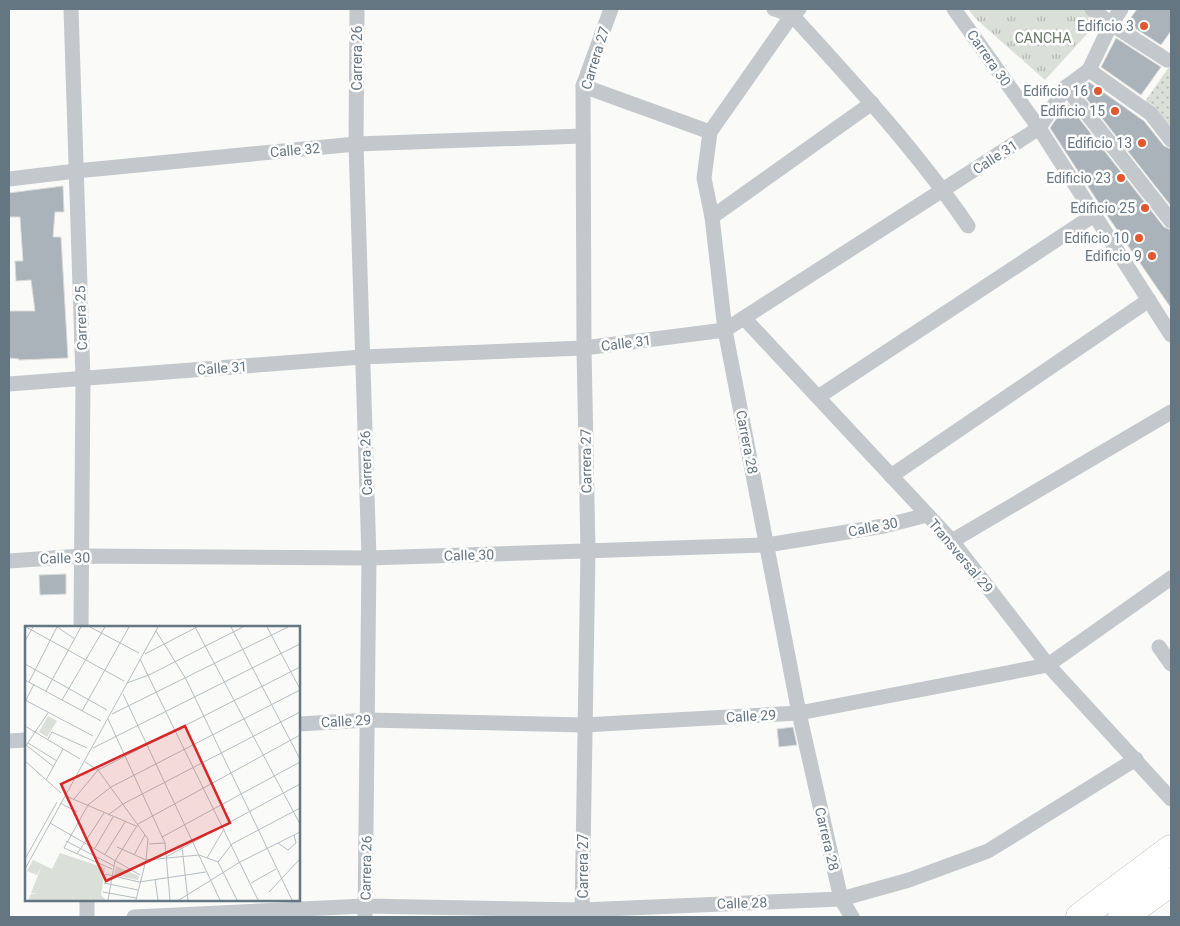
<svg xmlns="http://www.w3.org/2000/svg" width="1180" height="926" font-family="Roboto,sans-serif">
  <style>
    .grass { fill: url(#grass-dots) }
    .park { fill: url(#park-tufts) }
    .building { fill: #aab3b9; stroke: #dcdcda }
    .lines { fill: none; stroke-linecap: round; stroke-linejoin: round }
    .highway-casing { stroke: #b4b9bd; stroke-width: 29 }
    .street { stroke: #c3c8cc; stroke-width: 15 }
    .highway { stroke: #fff; stroke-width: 28 }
    .poi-dot { fill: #e4572e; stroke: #fff; stroke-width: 2 }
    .labels { text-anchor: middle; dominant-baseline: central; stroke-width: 5; stroke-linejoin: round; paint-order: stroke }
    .poi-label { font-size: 14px; fill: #657683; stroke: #fff; text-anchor: end }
    .park-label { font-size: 14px; fill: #687a64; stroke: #fff }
    .street-label { font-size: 14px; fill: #657683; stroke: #fff }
    .inset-road { fill: none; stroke: #b5bdc2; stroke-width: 1 }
    .view { fill: #d62828; fill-opacity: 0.15; stroke: #d62828; stroke-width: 2.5 }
    .inset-edge { fill: none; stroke: #657683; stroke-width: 2.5 }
  </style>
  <defs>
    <pattern id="grass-dots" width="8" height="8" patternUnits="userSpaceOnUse" patternTransform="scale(1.25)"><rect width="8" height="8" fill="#dadfd7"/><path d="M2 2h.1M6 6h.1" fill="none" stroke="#b4b9b4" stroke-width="1.8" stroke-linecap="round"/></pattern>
    <pattern id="park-tufts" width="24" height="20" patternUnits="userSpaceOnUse" patternTransform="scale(1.25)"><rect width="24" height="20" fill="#dadfd7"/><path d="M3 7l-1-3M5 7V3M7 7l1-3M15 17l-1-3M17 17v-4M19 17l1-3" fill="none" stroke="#b4b9b4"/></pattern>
  </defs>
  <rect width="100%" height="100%" fill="#fafaf8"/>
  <path class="grass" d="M1171,64V135L1144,103Z"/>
  <path class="park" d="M968,9H1084L1096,19L1097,23L1045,80L976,19Z"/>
  <g class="building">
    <path d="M1137,9H1171V31L1161,45L1127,23Z"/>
    <path d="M1116,38L1161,67L1141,95L1101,67Z"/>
    <path d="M1089,82L1144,121L1164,146L1171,149V206L1079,89Z"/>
    <path d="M1067,103L1164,227L1171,230V308L1102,208L1050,128Z"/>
    <path d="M63,186L64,212H55L53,237H61L68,358L19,360V359L9,358V311H35L31,280L16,281L15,261H23L20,217H9V193Z"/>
    <path d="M66,574V594L40,595L39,575Z"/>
    <path d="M793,727L797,745L779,747L777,729Z"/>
  </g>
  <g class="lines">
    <defs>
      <g id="highway">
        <path d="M1080,917L1171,849"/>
        <path d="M1122,917L1171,882"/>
      </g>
    </defs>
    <use href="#highway" class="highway-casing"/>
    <g class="street">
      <path d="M71,9L83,379L81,627"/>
      <path d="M357,9L356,144L369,558L365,917"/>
      <path d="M774,9L792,15C854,83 916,150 968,226"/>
      <path d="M799,9L792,15L710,132L704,178L712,217L725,330L799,713L841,899L852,917"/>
      <path d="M954,9L1039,128L1171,335"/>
      <path d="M1092,9L1111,24L1167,60"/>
      <path d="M1089,70L1151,114L1171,140"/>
      <path d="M583,86L710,132"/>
      <path d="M1066,87L1171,221"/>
      <path d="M9,179L76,171L356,144L583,136"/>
      <path d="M712,217L872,103"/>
      <path d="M744,318L952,541L1048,665L1171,799"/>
      <path d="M9,384L362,357L584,348L725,330L1039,128L1066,87L1089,70L1111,24L1121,9"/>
      <path d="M818,397L1094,215"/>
      <path d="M891,476L1149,300"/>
      <path d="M952,541L1171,412"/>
      <path d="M9,561L81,556L369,558L767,545L884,526L927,515"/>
      <path d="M1159,647L1171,664"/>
      <path d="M299,724L368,720L584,725L799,713L1048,665L1171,578"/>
      <path d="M9,741L26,740"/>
      <path d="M87,900V917"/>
      <path d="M134,917L365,906L582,910L841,899L909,880L988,851L1136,759"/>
      <path d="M582,917L588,551L584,348L583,86L611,9"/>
    </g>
    <use href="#highway" class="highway"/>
  </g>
  <g class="poi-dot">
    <circle cx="1144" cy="26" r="5"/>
    <circle cx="1098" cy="91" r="5"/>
    <circle cx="1115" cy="111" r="5"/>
    <circle cx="1142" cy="143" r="5"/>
    <circle cx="1121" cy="178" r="5"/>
    <circle cx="1145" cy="208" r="5"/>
    <circle cx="1139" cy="238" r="5"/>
    <circle cx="1152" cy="256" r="5"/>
  </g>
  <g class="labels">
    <g class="poi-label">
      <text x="1134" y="26">Edificio 3</text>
      <text x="1088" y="91">Edificio 16</text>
      <text x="1105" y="111">Edificio 15</text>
      <text x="1132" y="143">Edificio 13</text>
      <text x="1111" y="178">Edificio 23</text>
      <text x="1135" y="208">Edificio 25</text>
      <text x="1129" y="238">Edificio 10</text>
      <text x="1142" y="256">Edificio 9</text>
    </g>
    <g class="park-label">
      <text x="1043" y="38">CANCHA</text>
    </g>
    <g class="street-label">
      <text transform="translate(357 58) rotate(-90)">Carrera 26</text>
      <text transform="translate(595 58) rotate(-73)">Carrera 27</text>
      <text transform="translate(989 58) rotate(55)">Carrera 30</text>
      <text transform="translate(295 150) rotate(-5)">Calle 32</text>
      <text transform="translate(995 157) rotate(-33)">Calle 31</text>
      <text transform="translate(81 318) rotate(-92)">Carrera 25</text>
      <text transform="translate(626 343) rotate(-7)">Calle 31</text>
      <text transform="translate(222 368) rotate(-4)">Calle 31</text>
      <text transform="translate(747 442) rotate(79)">Carrera 28</text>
      <text transform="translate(586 461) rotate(-91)">Carrera 27</text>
      <text transform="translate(366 463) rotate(-92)">Carrera 26</text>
      <text transform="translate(873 527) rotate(-11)">Calle 30</text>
      <text transform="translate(469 555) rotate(-2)">Calle 30</text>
      <text transform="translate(961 556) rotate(50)">Transversal 29</text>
      <text transform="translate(65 558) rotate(-2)">Calle 30</text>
      <text transform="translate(751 716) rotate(-3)">Calle 29</text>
      <text transform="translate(346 721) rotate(-3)">Calle 29</text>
      <text transform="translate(827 839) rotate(77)">Carrera 28</text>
      <text transform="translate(583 866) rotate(-90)">Carrera 27</text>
      <text transform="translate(366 868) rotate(-89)">Carrera 26</text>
      <text transform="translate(742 903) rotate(-2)">Calle 28</text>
    </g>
  </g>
  <g transform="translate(25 626)">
    <rect width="275" height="275" fill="#fafaf8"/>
    <path d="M35,227L80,242L76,269L81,274H3L6,268L13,267H6L17,239L12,249L2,245L8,234L27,243Z" fill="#dadfd7"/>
    <path d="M91,240L114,250L113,254L89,249Z" fill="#dadfd7"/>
    <path d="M23,90L32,95L22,111L14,106Z" fill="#dadfd7"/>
    <path class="inset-road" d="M1,1L99,55M32,1L50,13M65,1L114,27M170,1L275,198M206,1L275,133M242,1L275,63M131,5L161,53L267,274M0,15L8,1M120,28L172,1M115,33L233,274M0,38L82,84M0,54L76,95M4,56L32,1M102,57L124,49L218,1M21,65L56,1M98,68L195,274M0,74L68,110M37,74L80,1M0,76L9,58M57,85L104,1M87,88L263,1M83,93L140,217L145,274M0,100L55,133M23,113L27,106L62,122M3,117L32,135M1,119L29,141M0,121L23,87M68,122L275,18M0,135L36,167M60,136L73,144L123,213L121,234L111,274M21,154L38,123M41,170L111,200M49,173L73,144L275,41M35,177L52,186M83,189L98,178L275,86M25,197L115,249M137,211L275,136M41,215L89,240M253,217L263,224L271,217L269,209M124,218L140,217M92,221L121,234L174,229L193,236L212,274M157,221L163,274M70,222L88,191M52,228L79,187M80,228L100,196M109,229L120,209M141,231L275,158M182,232L199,203M0,233L32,176M193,236L207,218L275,182M0,243L133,1M87,243L39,222L63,179L86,161L275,64M80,248L114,256L181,246M130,253L133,274M79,257L113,264M226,257L251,243M78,266L111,272M244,266L275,233M83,274L90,235L113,198L275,109M154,274L215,236L275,206"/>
    <path class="view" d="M160,100L205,197L81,255L36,158Z"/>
    <rect width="275" height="275" class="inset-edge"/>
  </g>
  <rect width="1180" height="926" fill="none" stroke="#657683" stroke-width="20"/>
</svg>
